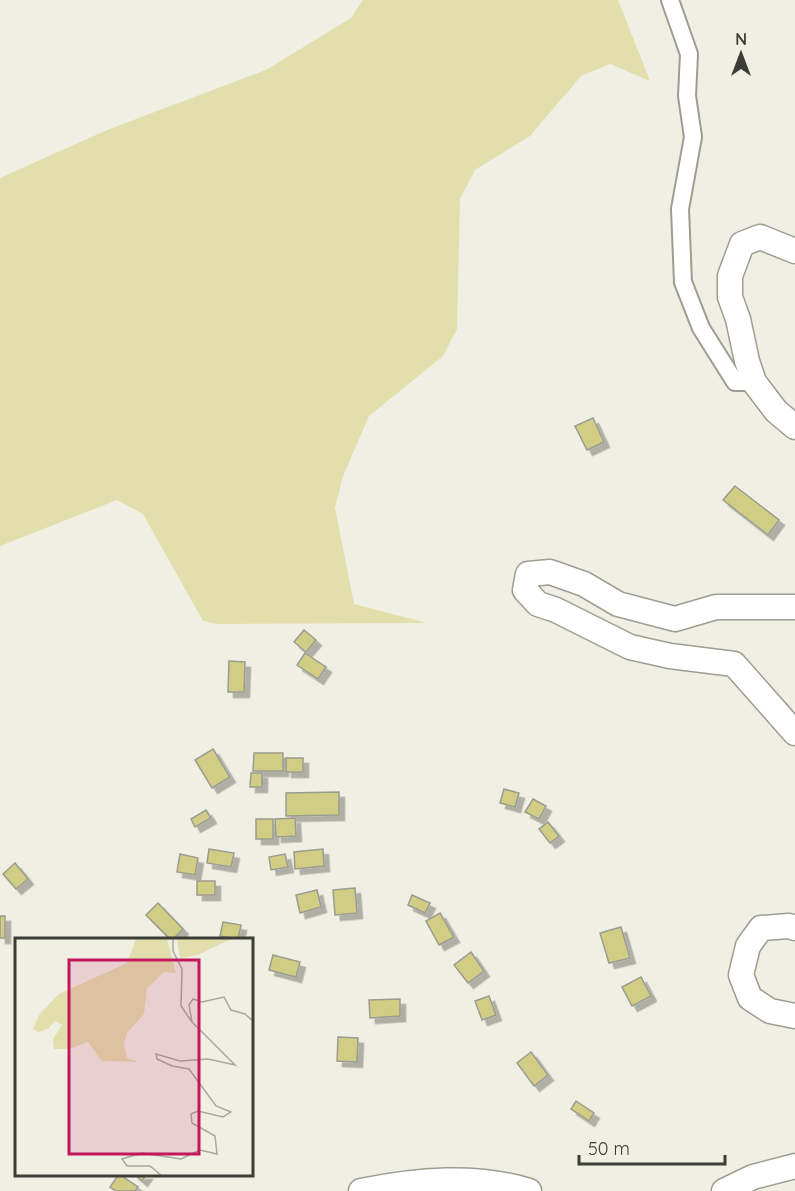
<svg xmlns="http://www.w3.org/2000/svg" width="795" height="1191" font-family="Quicksand,sans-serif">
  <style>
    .green { fill: #e2dfac }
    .building { fill: #d2cd85; stroke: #9c9b90; stroke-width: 1.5; filter: url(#shadow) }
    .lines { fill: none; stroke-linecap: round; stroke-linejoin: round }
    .street-casing { stroke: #9e9d92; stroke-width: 20 }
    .secondary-casing { stroke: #9e9d92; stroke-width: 27 }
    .street { stroke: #fff; stroke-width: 16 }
    .secondary { stroke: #fff; stroke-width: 24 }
    .inset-road { fill: none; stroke: #a8a89f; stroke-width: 1.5 }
    .view { fill: #c2185b; fill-opacity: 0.15; stroke: #c2185b; stroke-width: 3 }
    .inset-edge { fill: none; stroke: #3d3d38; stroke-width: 3 }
  </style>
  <defs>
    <filter id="shadow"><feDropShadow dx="5.5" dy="5.5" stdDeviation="0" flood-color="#0004"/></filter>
  </defs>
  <rect width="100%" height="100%" fill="#f0efe3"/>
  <path class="green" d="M363,0H618L650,81L610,64L581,76L530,136L475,170L460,199L457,329L443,356L369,416L343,476L335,508L354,604L427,623L217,624L203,621L143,514L117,500L0,546V178L107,130L266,70L351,18Z"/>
  <g class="building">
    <path d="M593,418L604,442L587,450L575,426Z"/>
    <path d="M735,486L779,520L768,535L723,500Z"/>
    <path d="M304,630L316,640L306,652L294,642Z"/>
    <path d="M305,653L326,667L318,679L297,665Z"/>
    <path d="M229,661L245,662L244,692H228Z"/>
    <path d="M213,749L230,777L212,788L195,760Z"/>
    <path d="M254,753H283V771H253Z"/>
    <rect x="286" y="758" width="17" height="14"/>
    <path d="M251,773H262V787H250Z"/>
    <path d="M504,789L519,793L515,807L500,803Z"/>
    <path d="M339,792V815L286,816V793Z"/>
    <path d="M533,799L546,806L539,819L525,812Z"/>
    <path d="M206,810L211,818L195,827L191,819Z"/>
    <path d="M295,818L296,836L276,837L275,819Z"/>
    <rect x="256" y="819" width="17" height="20"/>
    <path d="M548,822L559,836L550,843L539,829Z"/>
    <path d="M209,849L234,853L231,867L207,863Z"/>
    <path d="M323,849L324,866L295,869L294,852Z"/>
    <path d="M180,854L198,858L195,875L177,872Z"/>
    <path d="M285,854L288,867L271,870L269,857Z"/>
    <path d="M15,863L28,879L16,889L3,874Z"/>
    <rect x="197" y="881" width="18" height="14"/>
    <path d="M355,888L357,913L335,915L333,890Z"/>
    <path d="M317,890L321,907L300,913L296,895Z"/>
    <path d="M412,895L430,903L425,913L408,905Z"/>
    <path d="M158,903L183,929L173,939H170L146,915Z"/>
    <path d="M440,913L454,937L439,945L426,921Z"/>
    <rect x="0" y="916" width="5" height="22"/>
    <path d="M223,922L241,925L238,939L220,936Z"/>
    <path d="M621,927L630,958L609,963L600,933Z"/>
    <path d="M471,952L484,971L468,983L454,965Z"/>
    <path d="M273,955L300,962L296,977L269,970Z"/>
    <path d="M641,977L651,996L632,1006L622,987Z"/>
    <path d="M489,996L496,1015L482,1020L475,1001Z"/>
    <path d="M400,999V1016L370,1018L369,1000Z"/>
    <path d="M338,1037L358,1038L357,1062L337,1061Z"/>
    <path d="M531,1052L548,1075L534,1086L517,1063Z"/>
    <path d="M576,1101L594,1113L589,1121L571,1109Z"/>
    <path d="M119,1174L138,1187L135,1191H116L110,1187Z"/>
    <path d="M134,1174H147L142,1181Z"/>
  </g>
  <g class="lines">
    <defs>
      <path id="street" d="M670,0L689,54L687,96L693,137L680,209L683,282L701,328L735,382H754"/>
      <g id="secondary">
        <path d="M795,251L760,237L742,244L730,276V297L738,319L747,361L754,382L776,411L795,427"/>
        <path d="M795,607H716L675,619L618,604L584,584L550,572L528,574L525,590L538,604L556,610L630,647L670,656L734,664L795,733"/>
        <path d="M795,928L789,926L761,928L748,946L741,975L750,998L770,1011L795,1016"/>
        <path d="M361,1191C416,1180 475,1174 529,1191"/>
        <path d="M724,1191L753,1177L795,1166"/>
      </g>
    </defs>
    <use href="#street" class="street-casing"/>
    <use href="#secondary" class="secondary-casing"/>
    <use href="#street" class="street"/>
    <use href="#secondary" class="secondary"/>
  </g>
  <g transform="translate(15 938)">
    <rect width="238" height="238" fill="#f0efe3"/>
    <path d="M121,1H152L161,35L149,34L132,50L129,76L112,95L109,105L112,120L124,124L87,123L73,104L54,111H39L38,101L47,87L40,83L33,91L23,94L18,91L24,77L44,56L112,25ZM162,1H216L183,17L165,20Z" fill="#e2dfac"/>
    <path class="inset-road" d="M158,1V13L167,31L166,68L177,84M147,238L135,228H112L107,221L127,215L166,221L185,212L202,216L200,198L177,185L176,176L183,173L208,179L216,174L201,168L174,131L157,128L142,121L141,116L165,123L193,121L220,127L177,84L174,67L178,61L187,64L209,59L216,72L230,76L239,84"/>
    <path class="view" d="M54,22H184V216H54Z"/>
    <rect width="238" height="238" class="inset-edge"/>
  </g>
  <g transform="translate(741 54)" stroke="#f0efe3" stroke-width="4.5" paint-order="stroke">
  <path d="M0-4.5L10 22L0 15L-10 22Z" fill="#3d3d38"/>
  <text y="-9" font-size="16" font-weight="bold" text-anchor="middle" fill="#3d3d38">N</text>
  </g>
  <path d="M579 1155v9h146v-9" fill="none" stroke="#3d3d38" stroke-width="3"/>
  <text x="588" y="1155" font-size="18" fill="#3d3d38" stroke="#f0efe3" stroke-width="4.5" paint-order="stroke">50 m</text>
</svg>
